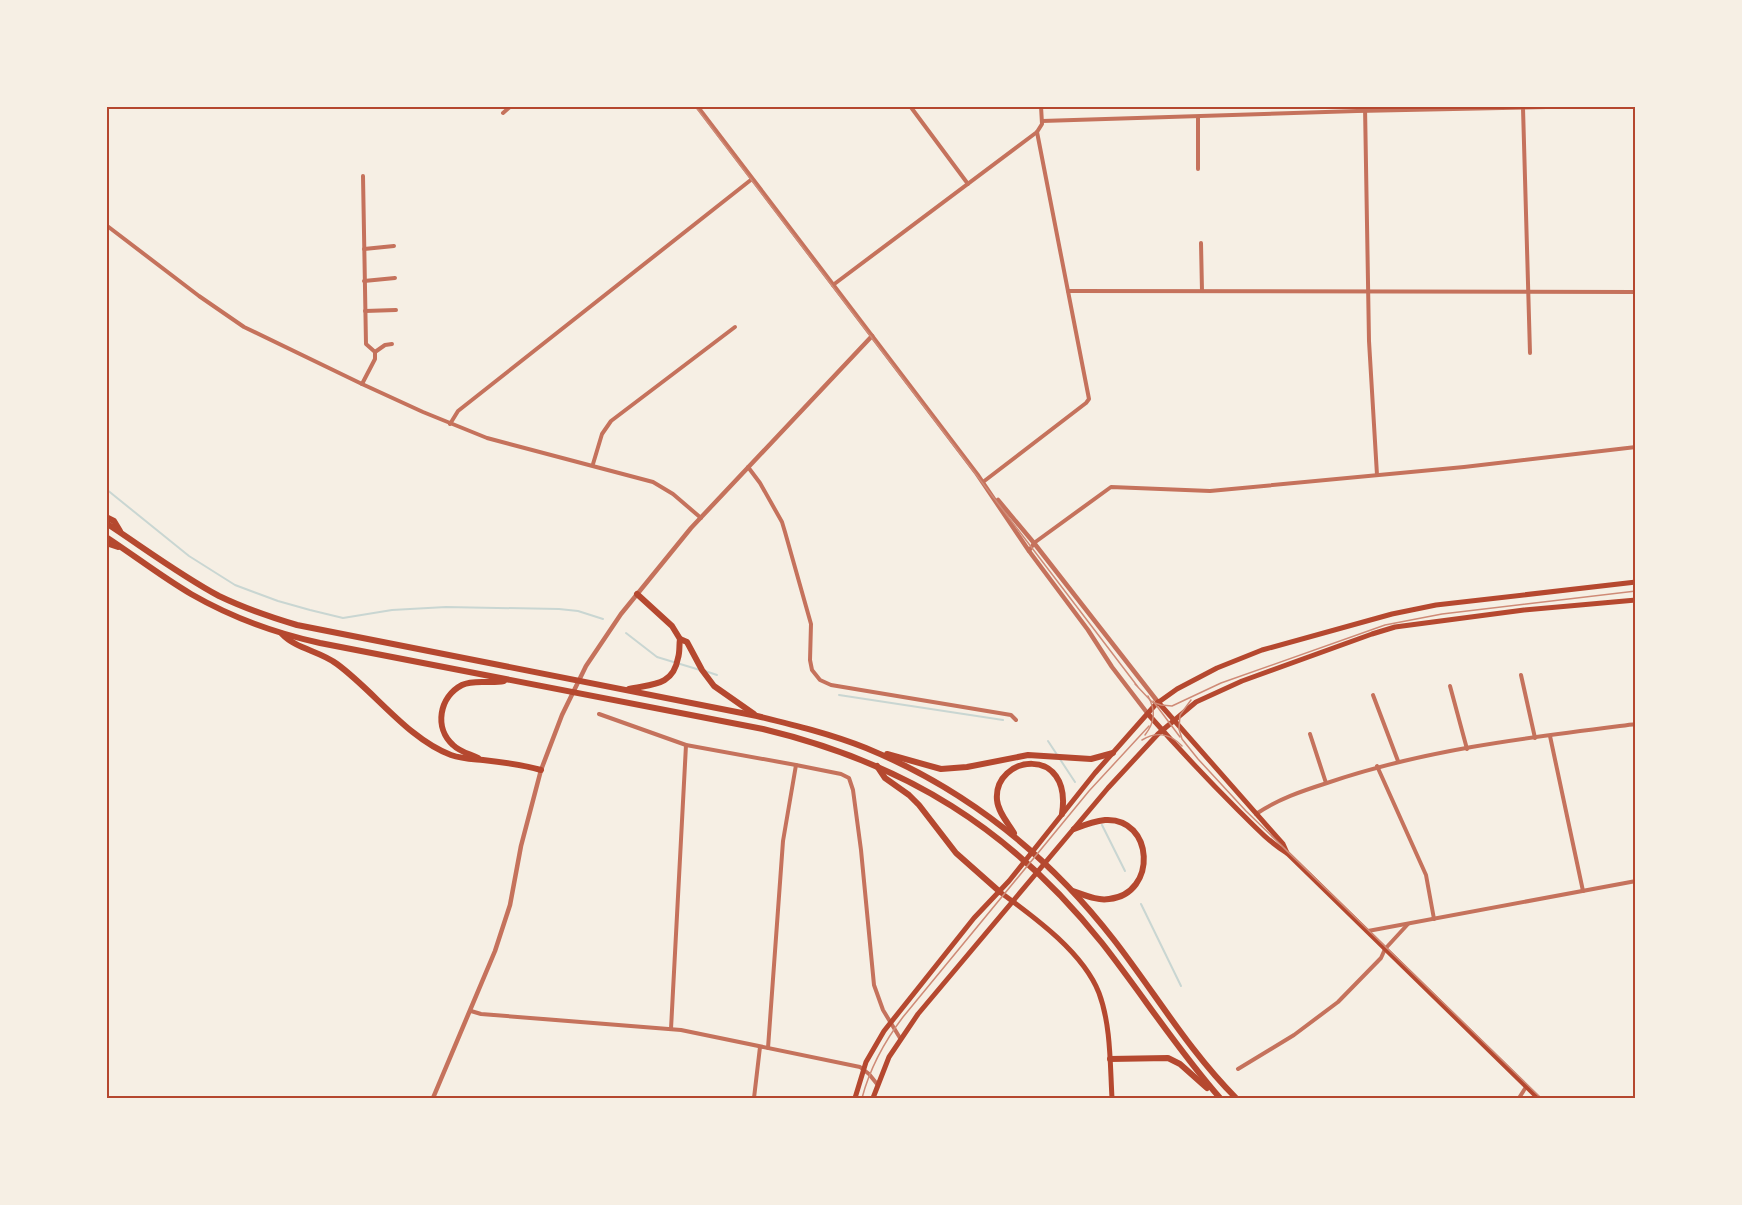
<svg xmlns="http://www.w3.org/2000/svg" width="1742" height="1205" font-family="Raleway,sans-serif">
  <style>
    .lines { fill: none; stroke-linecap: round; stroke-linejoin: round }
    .stream { stroke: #c9d6d2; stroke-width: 2 }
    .minor { stroke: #c5725c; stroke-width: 4 }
    .tertiary { stroke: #c5725c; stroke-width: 4.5 }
    .secondary { stroke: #b5482f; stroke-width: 5 }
    .trunk { stroke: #b5482f; stroke-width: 6 }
    .tram { stroke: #cf8b77; stroke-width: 1.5 }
    .neatline { fill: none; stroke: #b5482f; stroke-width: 2 }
  </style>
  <rect width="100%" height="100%" fill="#f6efe4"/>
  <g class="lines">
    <g class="stream">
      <path d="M106,489L189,556L235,585L278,601L310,610L343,618L392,610L446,607L559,609L578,611L603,619"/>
      <path d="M626,633L657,657L700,670"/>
      <path d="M705,671L717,675"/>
      <path d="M839,695L1003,720"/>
      <path d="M1048,741L1075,782"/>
      <path d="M1102,825L1125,871"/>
      <path d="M1141,904L1181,986"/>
    </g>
    <g class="minor">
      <path d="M910,106L968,184"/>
      <path d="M1365,106L1369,341L1377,475"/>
      <path d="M1523,108L1530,353"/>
      <path d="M503,113L511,106"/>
      <path d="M1042,121L1357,111L1592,106"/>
      <path d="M1198,169V117"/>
      <path d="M106,225L199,296L244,327L362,384L423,412L487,438L653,482L673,494L701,518"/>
      <path d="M1201,243L1202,291"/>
      <path d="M364,249L394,246"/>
      <path d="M364,281L395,278"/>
      <path d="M833,285L1037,132L1042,124L1041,106"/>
      <path d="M1068,291L1636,292"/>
      <path d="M365,311L396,310"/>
      <path d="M375,352L385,345L392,344"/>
      <path d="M362,384L375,359V352L366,344L363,176"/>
      <path d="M450,424L458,411L752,179"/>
      <path d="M593,464L602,434L611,421L735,327"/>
      <path d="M748,467L760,483L782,522L785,532L811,624L810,660L812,670L820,680L831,685L1011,715L1016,720"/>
      <path d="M983,482L1086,403L1089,399L1037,132"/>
      <path d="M1029,551L1034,543L1111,487L1210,491L1464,467L1636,447"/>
      <path d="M1521,675L1535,738"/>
      <path d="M1450,686L1467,749"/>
      <path d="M1373,695L1398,761"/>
      <path d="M599,714L686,745L796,765L841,774L849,778L853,790L861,850L874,985L883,1010L900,1038"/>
      <path d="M1310,734L1326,783"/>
      <path d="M1550,736L1583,891"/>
      <path d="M1377,766L1426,875L1434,919"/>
      <path d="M1256,814C1278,799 1302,791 1327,783C1426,749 1532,737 1636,724"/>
      <path d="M1368,931L1636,881"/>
      <path d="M471,1011L481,1014L681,1030L860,1067L869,1074L877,1084"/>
      <path d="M671,1029L686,745"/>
      <path d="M768,1048L783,841L796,765"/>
      <path d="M1238,1069L1294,1035L1338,1002L1381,958L1385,949L1408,924"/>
      <path d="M754,1098L760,1047"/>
      <path d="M1519,1098L1526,1087"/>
    </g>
    <g class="tertiary">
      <path d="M697,106L977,474L1029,551L1088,630L1112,667L1148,714"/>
      <path d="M998,500L1034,543L1158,702"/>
      <path d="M433,1098L495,951L510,905L521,846L541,770L562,715L586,666L621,614L691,528L872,336"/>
    </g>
    <g class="secondary">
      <path d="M1158,702L1283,844L1287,853"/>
      <path d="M1148,714C1177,747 1207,779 1238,810C1254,826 1269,842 1287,853L1538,1098"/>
      <path d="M1000,892C1034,917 1083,952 1099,993C1111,1025 1110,1065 1112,1098"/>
      <path d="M855,1098L866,1062L884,1031L974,918L1009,881L1095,773L1156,704L1177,689L1217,668L1262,650L1392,614L1436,605L1636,582"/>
      <path d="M873,1098L889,1057L918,1014L1108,788L1158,734L1196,702L1242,681L1372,634L1395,627L1524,610L1636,600"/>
    </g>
    <g class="trunk">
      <path d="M106,517L114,521L120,531"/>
      <path d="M106,523C144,548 180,575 219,596C244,608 270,617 297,625L757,716C794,725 831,734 866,748C966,789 1049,856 1114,940C1155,993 1189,1051 1236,1098"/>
      <path d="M106,537C135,556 162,577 191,594C231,617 274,633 320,643L763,729C905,763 1011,829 1102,943C1142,994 1177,1049 1220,1098"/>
      <path d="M106,543L118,547"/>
      <path d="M637,594L672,626L680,639L687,642L702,670L714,686L754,714"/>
      <path d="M282,634C296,649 320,651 337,664C375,692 408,739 451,755C462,759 472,759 483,760C501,762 523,765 541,770"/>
      <path d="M629,689C650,684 673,687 678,658C680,652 679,645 680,639"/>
      <path d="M887,754L941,769L967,767L1028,755L1091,759L1113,753"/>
      <path d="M478,758C470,754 460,752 453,745C434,728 439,697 462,685C474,679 490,684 504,681"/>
      <path d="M877,766L885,778L909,795L919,805L956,853L1000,892"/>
      <path d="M1014,833C1008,823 998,812 997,800C993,755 1073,744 1062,814"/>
      <path d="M1073,891C1085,895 1097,901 1109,899C1158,894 1154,817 1105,820C1094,821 1084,825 1074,829"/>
      <path d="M1110,1059L1168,1058L1180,1064L1207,1088"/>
    </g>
    <g class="tram">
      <path d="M695,106L1138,687L1135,684L1152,702L1161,705L1172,706L1221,683L1385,625L1442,614L1636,591"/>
      <path d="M1191,700L1180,715L1179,729L1182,739L1198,759L1246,811L1541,1098"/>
      <path d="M1153,701L1180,737"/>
      <path d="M1145,735C1155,722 1156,711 1148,696"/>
      <path d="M1142,740C1157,731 1171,734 1182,746"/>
      <path d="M862,1098C870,1068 884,1042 903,1017L1089,791L1149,726"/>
    </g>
  </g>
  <rect width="1742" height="1205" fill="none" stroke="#f6efe4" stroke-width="216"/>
  <rect x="108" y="108" width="1526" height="989" class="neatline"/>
</svg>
